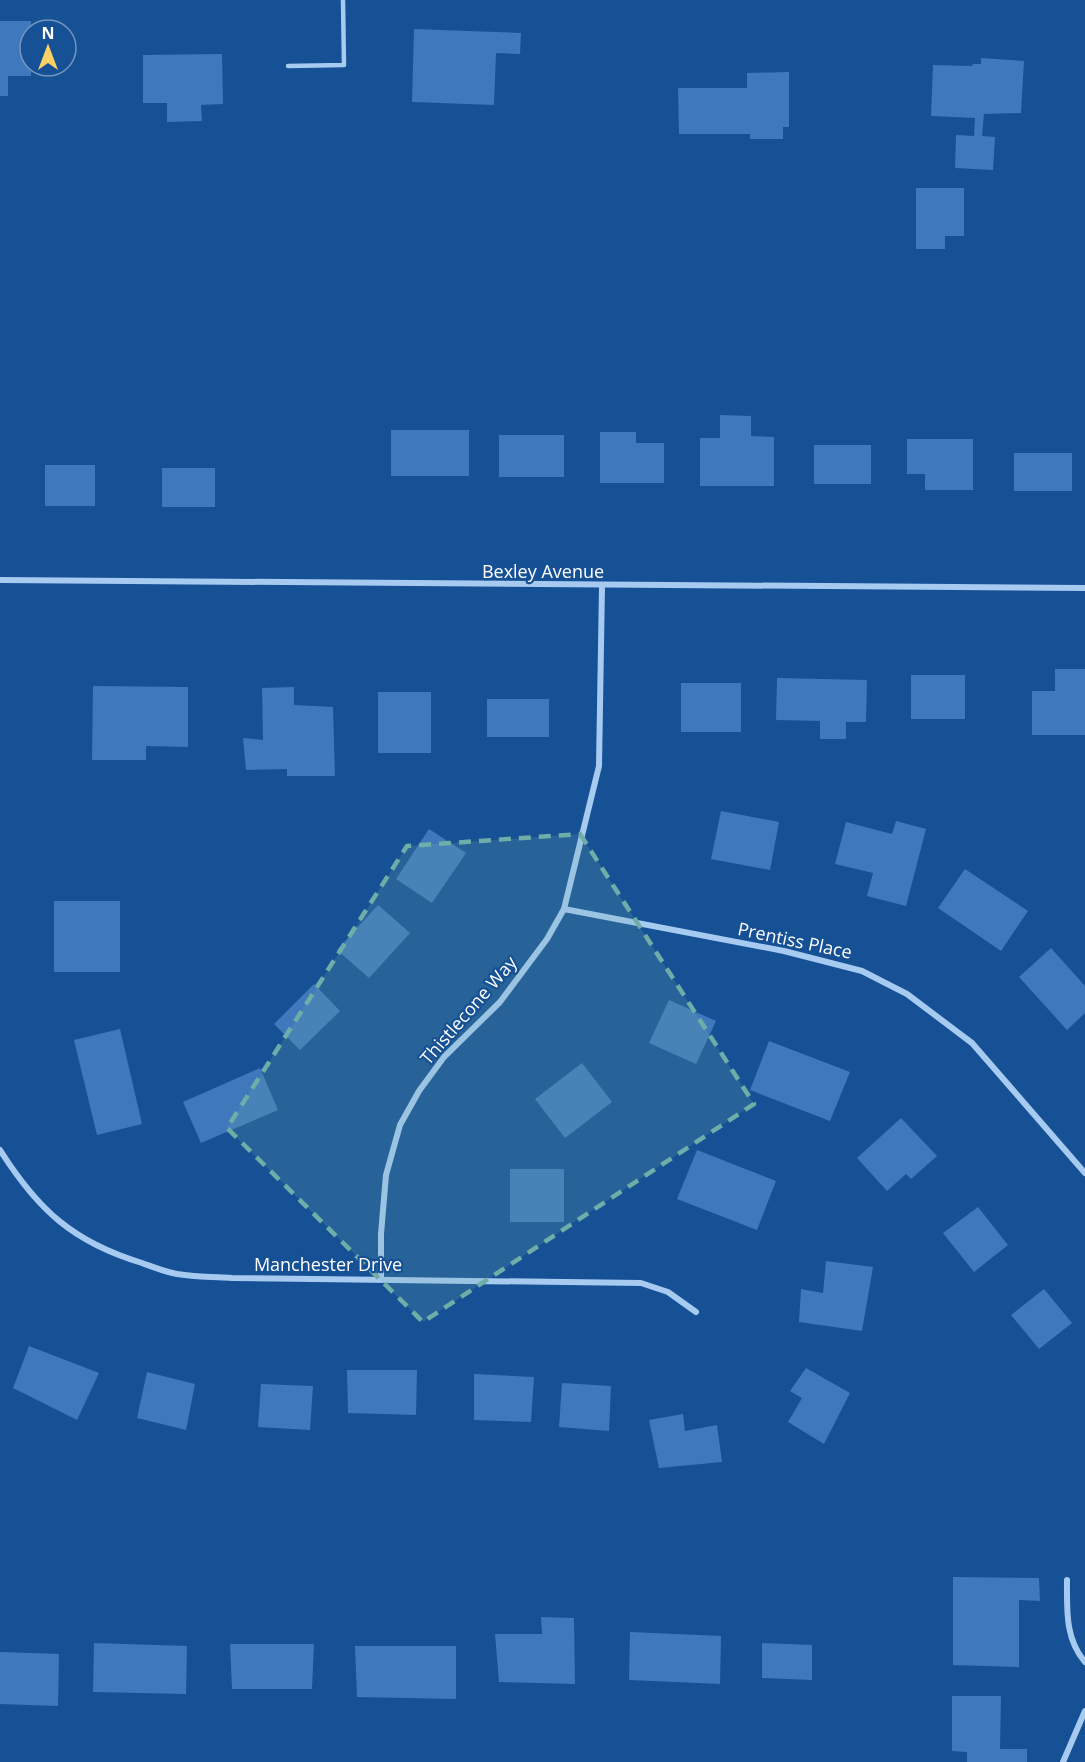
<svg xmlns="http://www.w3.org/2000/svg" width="1085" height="1762" font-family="'Open Sans',sans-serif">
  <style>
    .building { fill: #3f79bc }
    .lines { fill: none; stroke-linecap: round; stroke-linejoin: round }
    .lane { stroke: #a7caf1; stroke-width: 4.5 }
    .street { stroke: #a7caf1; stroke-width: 6 }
    .marked { fill: #6fada8; fill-opacity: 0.2; stroke: #6fada8; stroke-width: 4.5; stroke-dasharray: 12 8; stroke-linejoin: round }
    .labels { text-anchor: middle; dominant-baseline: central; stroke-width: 4.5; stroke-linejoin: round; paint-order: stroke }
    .street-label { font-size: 18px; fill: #fff; stroke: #165095 }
  </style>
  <rect width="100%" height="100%" fill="#165095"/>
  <g class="building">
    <path d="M0,21H31V76H8V96H0Z"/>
    <path d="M414,29L521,33L520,54L496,53L494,105L412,102Z"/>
    <path d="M222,54L223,104L201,105L202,121L167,122V103H143V55Z"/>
    <path d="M981,58L1024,61L1021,113L984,114L982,136L995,137L993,170L955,168L956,135L974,136L975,118L931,116L933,65L972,66L973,64H981Z"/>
    <path d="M789,72V127H783V139H750V134H679L678,88H747V73Z"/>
    <path d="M916,188H964V236H945V249H916Z"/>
    <path d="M720,415L751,416V436L774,437V486H700V438H720Z"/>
    <rect x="391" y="430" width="78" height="46"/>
    <path d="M600,432H636V443H664V483H600Z"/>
    <rect x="499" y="435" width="65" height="42"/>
    <path d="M907,439H973V490H925V474H907Z"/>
    <rect x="814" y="445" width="57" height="39"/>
    <rect x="1014" y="453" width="58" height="38"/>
    <rect x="45" y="465" width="50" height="41"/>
    <rect x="162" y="468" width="53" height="39"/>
    <path d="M1055,669H1085V735H1032V691H1055Z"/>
    <rect x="911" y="675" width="54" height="44"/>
    <path d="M777,678L867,680L866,722H846V739H820V721L776,720Z"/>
    <rect x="681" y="683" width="60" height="49"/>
    <path d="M93,686L188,687V747L146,746V760H92Z"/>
    <path d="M294,687V705L333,707L335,776H287V769L246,770L243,738L263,740L262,688Z"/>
    <rect x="378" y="692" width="53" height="61"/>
    <rect x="487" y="699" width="62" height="38"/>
    <path d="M721,811L779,822L770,870L711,859Z"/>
    <path d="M896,821L926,829L906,906L867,896L873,873L835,864L846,822L892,834Z"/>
    <path d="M429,829L466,853L432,903L396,879Z"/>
    <path d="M965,869L1028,911L1001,951L938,908Z"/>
    <rect x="54" y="901" width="66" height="71"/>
    <path d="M378,905L410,933L369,978L337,950Z"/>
    <path d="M1051,948L1085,986V1013L1067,1030L1019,977Z"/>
    <path d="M314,984L340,1011L300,1050L274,1024Z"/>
    <path d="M669,1000L716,1021L696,1064L649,1043Z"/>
    <path d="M120,1029L142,1124L97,1135L74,1040Z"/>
    <path d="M769,1041L850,1072L830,1121L750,1090Z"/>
    <path d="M582,1063L612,1102L565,1138L535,1099Z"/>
    <path d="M260,1068L278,1110L201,1143L183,1102Z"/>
    <path d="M901,1118L937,1156L911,1179L906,1174L887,1191L857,1158Z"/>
    <path d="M697,1150L776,1181L757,1230L677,1199Z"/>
    <rect x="510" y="1169" width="54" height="53"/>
    <path d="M978,1207L1008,1245L974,1272L943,1233Z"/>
    <path d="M826,1261L873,1267L862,1331L799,1322L801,1289L823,1293Z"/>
    <path d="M1044,1289L1072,1323L1039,1349L1011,1315Z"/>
    <path d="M29,1346L99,1373L77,1420L13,1388Z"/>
    <path d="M806,1368L850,1393L824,1444L788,1422L802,1398L790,1391Z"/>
    <path d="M347,1370H417L416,1415L348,1413Z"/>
    <path d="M147,1372L195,1384L186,1430L137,1418Z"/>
    <path d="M474,1374L534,1377L531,1422L474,1420Z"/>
    <path d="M562,1383L611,1386L609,1431L559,1427Z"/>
    <path d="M261,1384L313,1386L310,1430L258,1427Z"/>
    <path d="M683,1414L685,1431L717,1425L722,1462L659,1468L649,1420Z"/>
    <path d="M953,1577L1039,1578L1040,1601L1019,1600V1667L953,1665Z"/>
    <path d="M541,1617L574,1618L575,1684L499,1682L495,1634H542Z"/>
    <path d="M630,1632L721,1636L720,1684L629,1680Z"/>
    <path d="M94,1643L187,1646L186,1694L93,1692Z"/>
    <path d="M762,1643L812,1645V1680L762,1678Z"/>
    <path d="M230,1644H314L312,1689H232Z"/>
    <path d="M355,1646H456V1699L357,1697Z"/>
    <path d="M0,1652L59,1654L58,1706L0,1704Z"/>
    <path d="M952,1696H1001L1000,1749H1027V1762H967V1752L952,1751Z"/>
  </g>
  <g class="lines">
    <path class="lane" d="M288,66L344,65L343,0"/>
    <g class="street">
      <path d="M0,580L1085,588"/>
      <path d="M564,909L784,951L862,971L907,994L972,1043L1085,1173"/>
      <path d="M0,1150C38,1210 73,1242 142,1263C153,1267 165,1272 177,1274C195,1277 214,1277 232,1278L641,1283L668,1292L696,1312"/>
      <path d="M381,1279V1234L386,1175L400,1125L419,1091L444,1057L500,1002L547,939L564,909L599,766L602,586"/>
      <path d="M1067,1580C1067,1610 1065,1639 1085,1662"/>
      <path d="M1063,1762L1085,1711"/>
    </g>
  </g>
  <path class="marked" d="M580,834L754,1104L423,1322L227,1128L407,846Z"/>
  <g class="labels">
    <g class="street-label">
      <text x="543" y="571">Bexley Avenue</text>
      <text transform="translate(795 940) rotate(12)">Prentiss Place</text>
      <text transform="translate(468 1010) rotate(-49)">Thistlecone Way</text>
      <text x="328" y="1264">Manchester Drive</text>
    </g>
  </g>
  <g transform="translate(48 48)"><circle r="28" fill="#165095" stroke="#7396bf" stroke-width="1.5"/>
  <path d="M0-4.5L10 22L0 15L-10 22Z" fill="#ffd167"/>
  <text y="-9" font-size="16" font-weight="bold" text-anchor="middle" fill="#ffffff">N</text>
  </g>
</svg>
